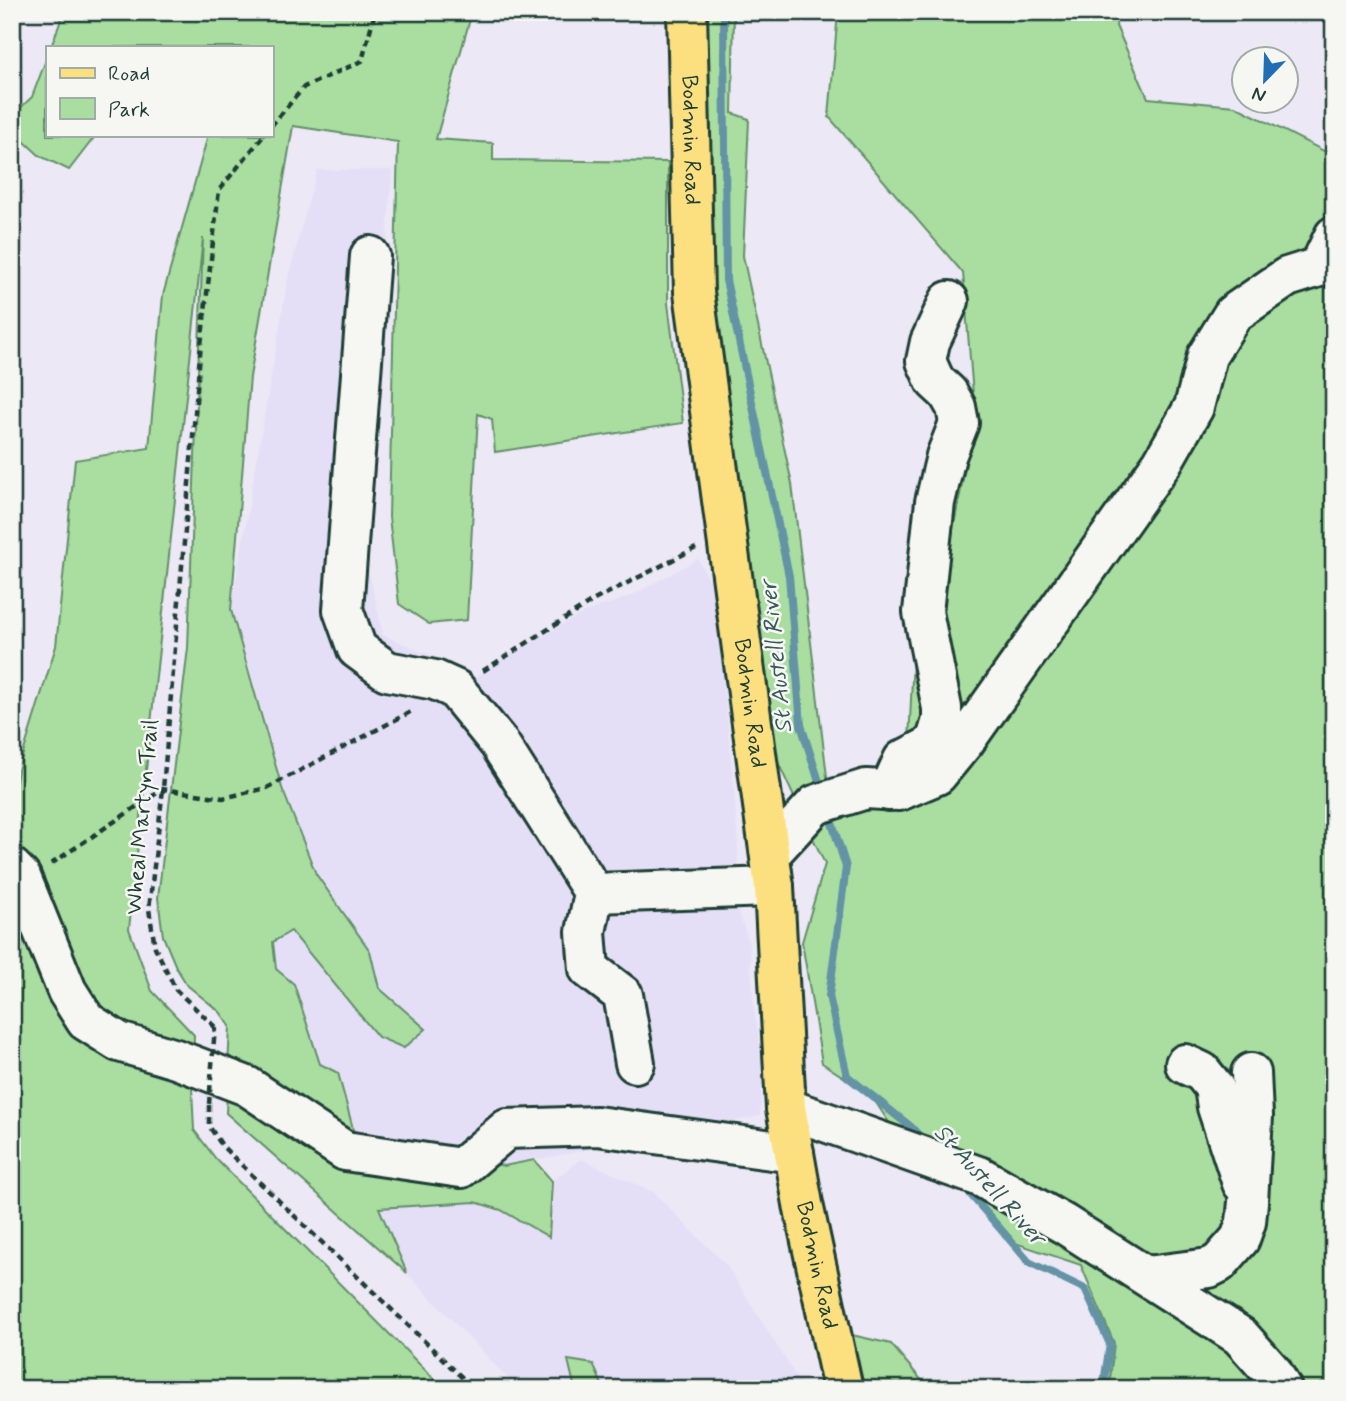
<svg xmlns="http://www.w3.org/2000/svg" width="1346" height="1401" font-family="Mynerve,sans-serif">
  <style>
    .built { fill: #e4dff7 }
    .green { fill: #a9dea0; stroke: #648e6a; stroke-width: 2 }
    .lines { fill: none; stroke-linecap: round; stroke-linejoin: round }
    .stream { stroke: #6393a5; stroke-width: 8 }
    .minor-casing { stroke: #1f3d34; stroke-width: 44 }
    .major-casing { stroke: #1f3d34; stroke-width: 44 }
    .path { stroke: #1f3d34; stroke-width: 4.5; stroke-dasharray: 7 5; stroke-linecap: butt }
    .minor { stroke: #f6f6f2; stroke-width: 38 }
    .major { stroke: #fce080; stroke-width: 38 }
    .path-bridge { stroke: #1f3d34; stroke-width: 4.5; stroke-dasharray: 7 5; stroke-linecap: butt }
    .labels { text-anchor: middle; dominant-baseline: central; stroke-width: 5; stroke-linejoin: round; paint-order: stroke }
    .street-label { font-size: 23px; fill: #1f3d34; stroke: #f6f6f2 }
    .water-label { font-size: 24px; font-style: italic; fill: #365a5a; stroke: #f6f6f2 }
  </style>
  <rect width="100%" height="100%" fill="#ece8f5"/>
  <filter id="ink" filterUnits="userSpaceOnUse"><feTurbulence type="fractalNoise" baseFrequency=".0143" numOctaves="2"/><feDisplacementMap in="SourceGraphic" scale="14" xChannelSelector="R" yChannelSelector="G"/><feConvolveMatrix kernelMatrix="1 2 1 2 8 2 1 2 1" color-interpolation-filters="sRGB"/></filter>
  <g filter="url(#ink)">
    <g class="built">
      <path d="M317,170H392L364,550L383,635L451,664L471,681L490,666L585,612L631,596L698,559L714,588L733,777L738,844V911L749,942L754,1008L763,1066L760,1116L504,1166L414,1146L336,1134L191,819L282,787L231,610L288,278Z"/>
      <path d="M581,1159L653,1192L727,1266L804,1389H518L407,1273L378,1208L475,1202L501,1210L549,1237L552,1181Z"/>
    </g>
    <g class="green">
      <path d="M64,12H472L436,139L493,143V160L668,162V303L683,423L495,452L492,419L478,414L467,620L429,624L399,604L389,517L398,142L293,126L250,377L231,610L282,788L316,874L370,951L379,988L426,1029L404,1048L378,1037L291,931L273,942L276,969L294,984L320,1064L338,1073L355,1136L414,1146L504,1166L534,1160L552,1181L549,1237L501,1210L475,1202L379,1208L407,1273L226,1113L230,1026L220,1012L187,985L176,967L163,936L158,898L188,648L203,238L129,929L152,991L194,1035L192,1088L194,1130L216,1159L444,1389H12V806L18,770L56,646L75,460L149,448L163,295L207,139L206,135H271V47H51Z"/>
      <path d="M707,12H734L732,113L749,119L743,256L792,484L828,785L907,782L913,659L941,590L975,419L963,273L829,117L838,12H1118L1116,26L1148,98L1235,106L1334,156V1389H1109L1114,1343L1081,1265L1015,1243L963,1182L920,1170L871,1095L822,1063L802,942L825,864L770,745L711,329L707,201Z"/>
      <path d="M47,57V135H96L69,170L40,156L14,132L16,112L32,97Z"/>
      <path d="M852,1335L891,1344L929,1389H863Z"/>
      <path d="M568,1360L593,1364L604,1389H575Z"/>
    </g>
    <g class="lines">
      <g class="stream">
        <path d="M724,12L726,280L789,576L801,725L822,791"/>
        <path d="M828,810L846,867L829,996L847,1076L911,1127L923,1140"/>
        <path d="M964,1187L1029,1262L1085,1289L1110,1344L1103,1389"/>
      </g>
      <defs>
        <g id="minor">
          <path d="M370,256L343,610L357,649L387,671L435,680L455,689L499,743L594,893L774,887"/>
          <path d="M889,791L903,760L930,746L936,740L942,720V708L923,612L935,502L946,456L959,423L956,407L948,393L935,381L926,361L930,342L949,301"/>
          <path d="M770,854L815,805L866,789L899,791L937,775L965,741L1162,463L1194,407L1207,356L1233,314L1287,277L1319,267L1334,236"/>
          <path d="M12,868L21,877L67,991L86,1021L119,1042L176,1059L247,1086L345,1151L461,1168L507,1129L597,1126L794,1153"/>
          <path d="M594,893L586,932L589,969L623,995L635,1063"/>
          <path d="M1185,1064L1202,1072L1214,1087L1217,1107L1242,1183"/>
          <path d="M786,1108L981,1177L1064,1224L1240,1336L1273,1373L1282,1389"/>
          <path d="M1147,1276L1209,1268L1219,1263L1240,1239L1246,1222L1248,1202L1253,1116L1251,1073"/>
        </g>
        <g id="major">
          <path id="s1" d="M687,12L694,292L774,887L786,1108L803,1204L843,1389"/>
        </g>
      </defs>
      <use href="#minor" class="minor-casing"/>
      <use href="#major" class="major-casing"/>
      <g class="path">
        <path d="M271,126L304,87L362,61L375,12"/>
        <path d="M483,671L594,600L696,548"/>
        <path d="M51,864L163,789L223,798L267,788L414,710"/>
        <path d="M215,1027L176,990L155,947L149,909L163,789L200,354L219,190L264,135"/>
        <path d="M209,1105V1126L223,1147L474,1389"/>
      </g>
      <use href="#minor" class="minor"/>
      <use href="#major" class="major"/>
      <path class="path-bridge" d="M209,1104L215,1027"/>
    </g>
  </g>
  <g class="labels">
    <g class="street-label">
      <text stroke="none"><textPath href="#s1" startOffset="128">Bodmin Road</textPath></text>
      <text stroke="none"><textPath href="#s1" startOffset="695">Bodmin Road</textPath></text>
      <text transform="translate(143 817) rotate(-85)">Wheal Martyn Trail</text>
      <text stroke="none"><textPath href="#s1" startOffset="1262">Bodmin Road</textPath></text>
    </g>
    <g class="water-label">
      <text transform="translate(777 657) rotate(-96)">St Austell River</text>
      <text transform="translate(989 1185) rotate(48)">St Austell River</text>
    </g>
  </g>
  <rect width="1346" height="1401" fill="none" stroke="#f6f6f2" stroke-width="42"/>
  <rect x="21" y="21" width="1304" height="1359" fill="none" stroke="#1f3d34" stroke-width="2.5" filter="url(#ink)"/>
  <rect x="46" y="46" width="228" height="91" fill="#f6f6f2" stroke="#a0aca6" stroke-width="2"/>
  <rect x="60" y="68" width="35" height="10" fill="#fce080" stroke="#a0aca6" stroke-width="2"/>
  <text x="108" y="80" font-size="21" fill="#1f3d34">Road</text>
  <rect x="60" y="98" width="35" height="21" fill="#a9dea0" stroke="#a0aca6" stroke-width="2"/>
  <text x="108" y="116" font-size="21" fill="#1f3d34">Park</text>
  <g transform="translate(1265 80) rotate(203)"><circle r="33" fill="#f6f6f2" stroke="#a0aca6" stroke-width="2"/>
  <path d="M0-5L12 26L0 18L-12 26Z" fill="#1f6fb2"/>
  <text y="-10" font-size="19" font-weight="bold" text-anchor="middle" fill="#1f3d34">N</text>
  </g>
</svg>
